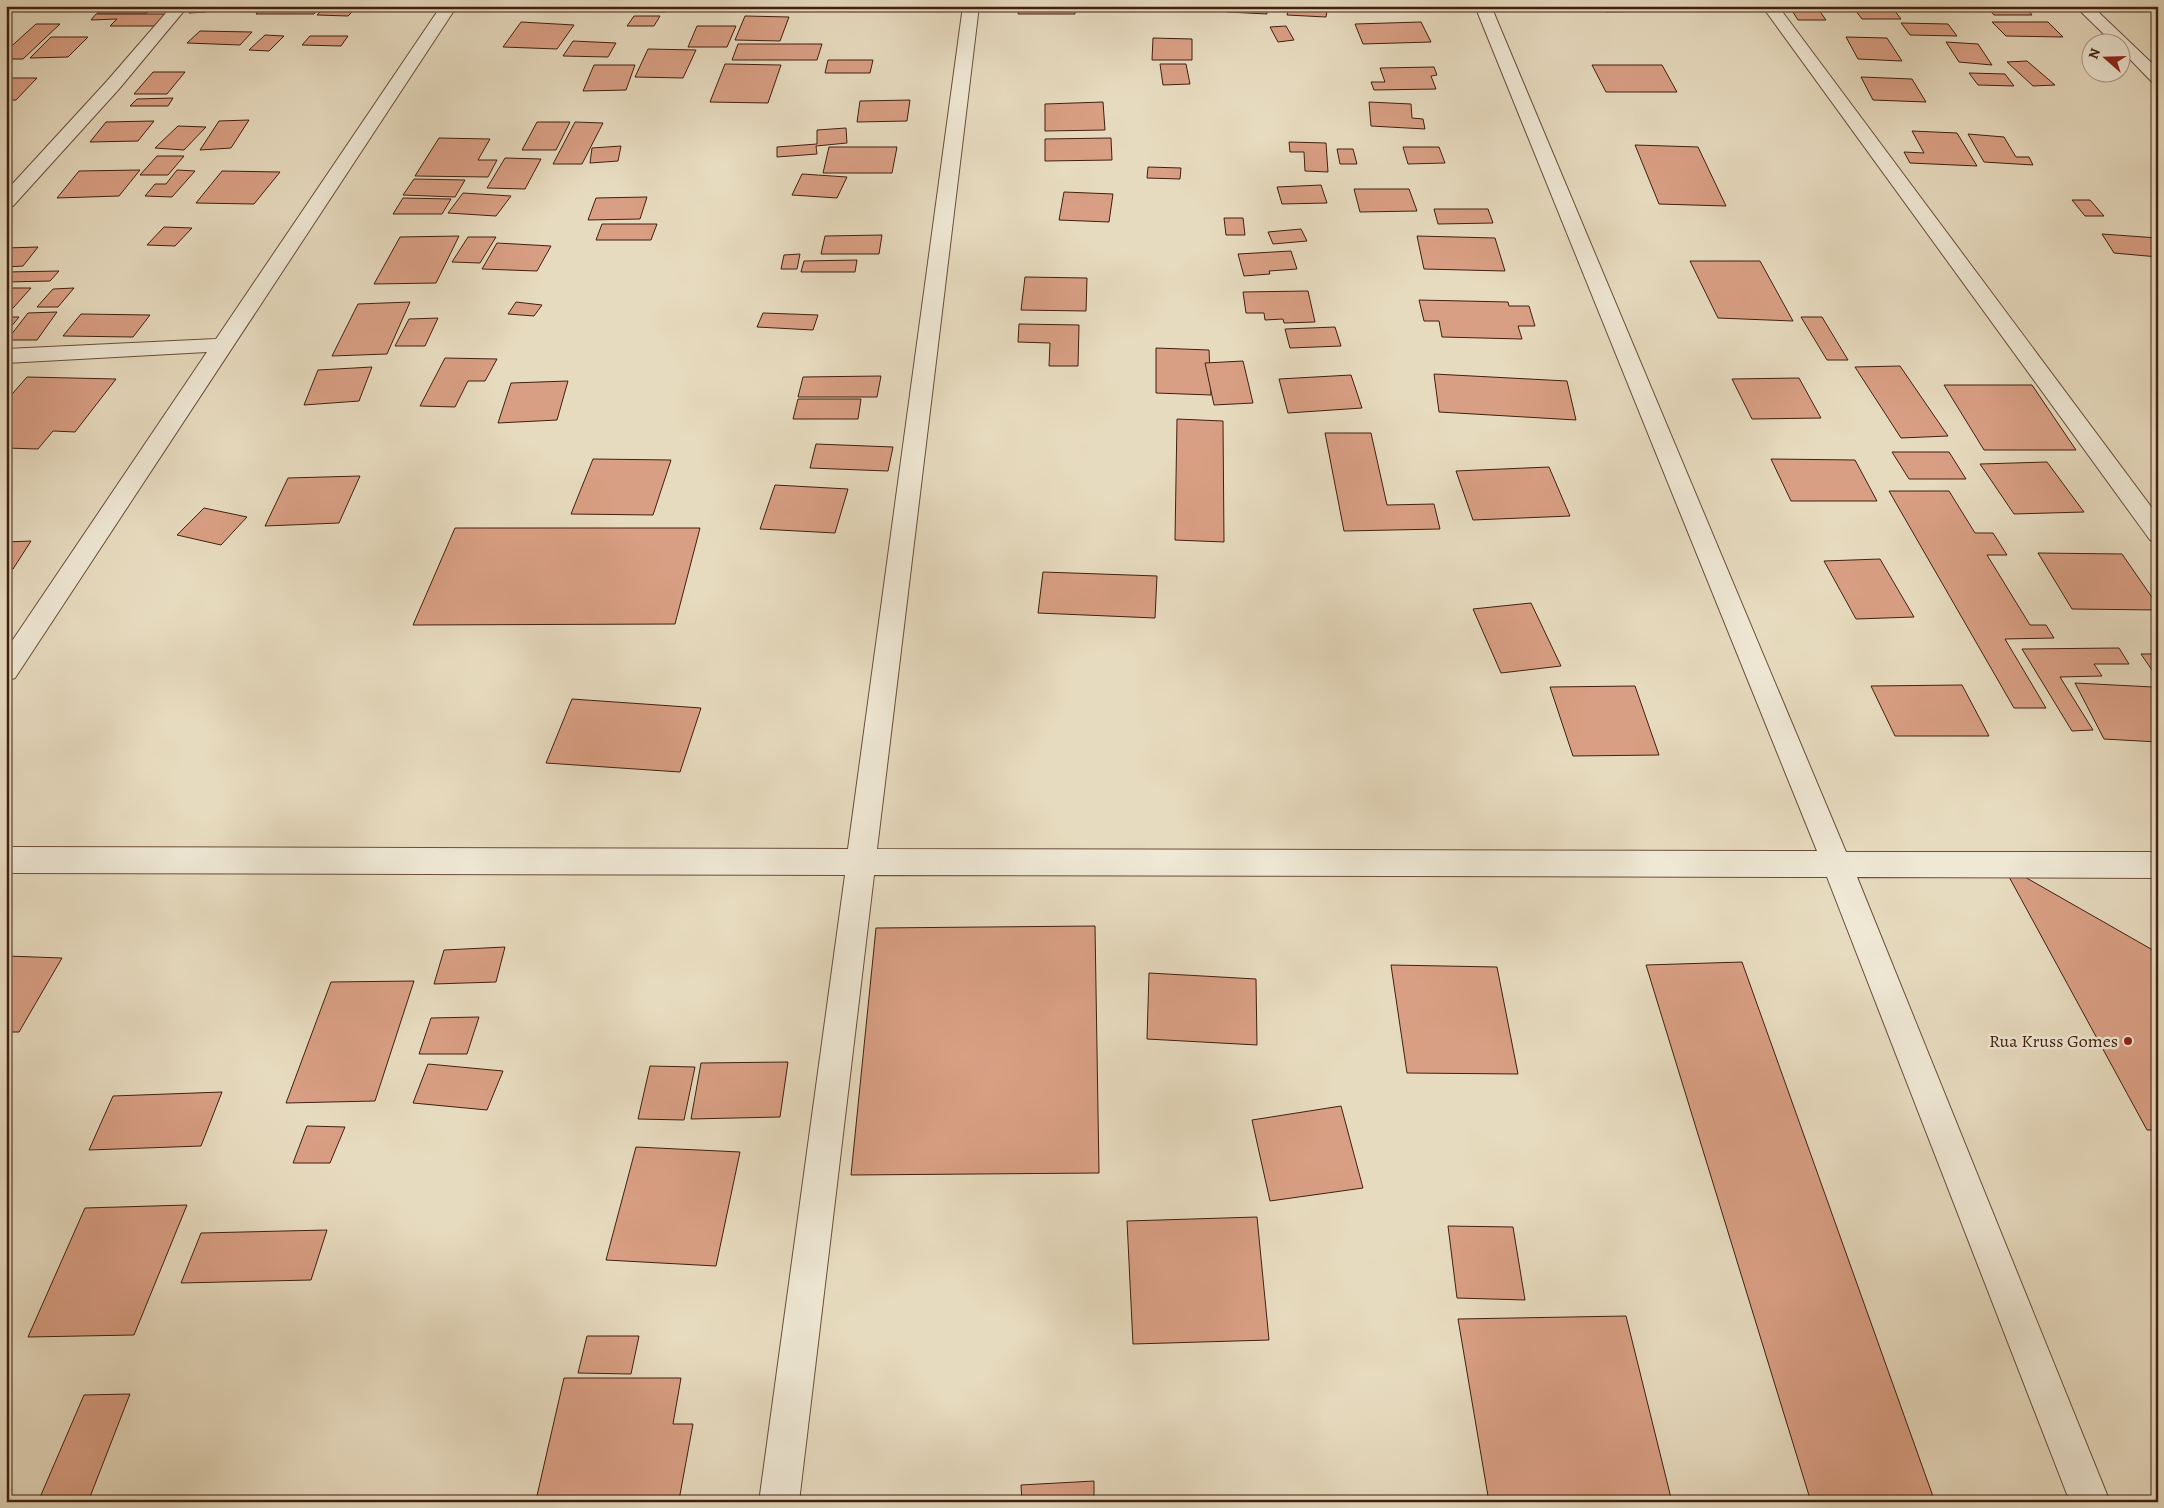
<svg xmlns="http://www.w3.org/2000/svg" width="2164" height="1508" font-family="Alegreya,serif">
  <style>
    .building { fill: #d99f84; stroke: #411f0f }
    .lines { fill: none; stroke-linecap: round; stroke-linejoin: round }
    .minor-casing { stroke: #6a4e3b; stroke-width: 2 }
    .minor { fill: #efe8d5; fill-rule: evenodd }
    .poi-dot { fill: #8f2418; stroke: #efe8d5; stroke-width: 2 }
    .labels { text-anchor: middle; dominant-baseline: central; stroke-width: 5; stroke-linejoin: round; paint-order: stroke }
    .poi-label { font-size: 18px; fill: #411f0f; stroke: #efe8d5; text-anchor: end }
  </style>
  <rect width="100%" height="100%" fill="#e7dbbf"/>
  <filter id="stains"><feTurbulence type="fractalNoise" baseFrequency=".004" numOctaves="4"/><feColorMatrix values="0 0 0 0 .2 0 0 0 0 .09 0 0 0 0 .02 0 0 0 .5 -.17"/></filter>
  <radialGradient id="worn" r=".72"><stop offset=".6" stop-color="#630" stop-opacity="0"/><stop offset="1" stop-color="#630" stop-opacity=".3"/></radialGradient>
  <g class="building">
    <path d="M104,6H153L147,13H97Z"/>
    <path d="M194,6H210L206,12L189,13Z"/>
    <path d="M262,6H320L314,14H256Z"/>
    <path d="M627,6H669L665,12L624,11Z"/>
    <path d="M1019,6H1088H1075V14H1018Z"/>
    <path d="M1227,6H1267V14L1227,12Z"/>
    <path d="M1289,6H1328L1326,17L1287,15Z"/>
    <path d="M1602,6H1690L1693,10L1606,12Z"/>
    <path d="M1789,6H1816L1826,20H1798Z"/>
    <path d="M1852,6H1891L1901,19H1862Z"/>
    <path d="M1987,6H2025L2032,15H1994Z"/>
    <path d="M325,7L356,8L348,16L317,15Z"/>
    <path d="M96,14H165L154,26H110L117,19L91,20Z"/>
    <path d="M634,16H660L654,26H627Z"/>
    <path d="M745,16L789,17L780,41L735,40Z"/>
    <path d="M521,22L574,25L557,49L503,47Z"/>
    <path d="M1421,22L1431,42L1363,44L1355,24Z"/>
    <path d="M1992,22H2048L2063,37L2006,36Z"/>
    <path d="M1901,23L1948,24L1957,36L1910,35Z"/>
    <path d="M36,24H60L23,59H6V51Z"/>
    <path d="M697,26H736L727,47H688Z"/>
    <path d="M1286,26L1294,40L1278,42L1270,27Z"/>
    <path d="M200,31L252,32L240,45L187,43Z"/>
    <path d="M265,35L284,36L269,51L249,50Z"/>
    <path d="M310,36H348L341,46L302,45Z"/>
    <path d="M51,37H88L68,57L30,58Z"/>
    <path d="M1846,37L1887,38L1902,61L1858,59Z"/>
    <path d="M1153,38L1192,39V60H1152Z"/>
    <path d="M573,41L616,43L608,57L563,56Z"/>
    <path d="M1946,42L1978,44L1992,65L1959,62Z"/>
    <path d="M738,44H822L817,60H732Z"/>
    <path d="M648,49L696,50L683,78L635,77Z"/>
    <path d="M828,60H873L870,73H825Z"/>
    <path d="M2027,61L2055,85L2033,86L2007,62Z"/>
    <path d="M725,64L781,65L768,103L710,102Z"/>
    <path d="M1160,64H1186L1190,84L1163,85Z"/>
    <path d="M594,65H635L626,90L583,91Z"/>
    <path d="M1592,65H1662L1677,92H1606Z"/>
    <path d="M1434,67L1437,75L1431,76L1436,89L1374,90L1371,82H1385L1380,68Z"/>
    <path d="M153,72H185L167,94H134Z"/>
    <path d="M1969,73L2005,74L2014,86L1978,85Z"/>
    <path d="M1861,77L1912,79L1926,102L1873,100Z"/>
    <path d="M12,78H37L16,100H6V84Z"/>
    <path d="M173,98L168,106H130L137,99Z"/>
    <path d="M910,100L907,121L857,122L860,101Z"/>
    <path d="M1103,102L1105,130L1045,131V104Z"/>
    <path d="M1369,102L1411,104L1412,118L1423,119L1425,129L1371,126Z"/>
    <path d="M249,120L231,148L200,150L219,121Z"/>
    <path d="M154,121L138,141L90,142L106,122Z"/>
    <path d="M537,122H570L556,150H522Z"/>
    <path d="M575,122L603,123L582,164H553Z"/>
    <path d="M178,126L206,127L184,150L155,148Z"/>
    <path d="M846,128L847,143L816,146L817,154L777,157V147L817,144V130Z"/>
    <path d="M1912,131L1957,133L1977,166L1910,163L1904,152L1924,153Z"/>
    <path d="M1968,134L2004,137L2016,157H2029L2033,165L1984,162Z"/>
    <path d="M439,138L490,139L478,160H497L488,177L415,176Z"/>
    <path d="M1111,138L1112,160L1045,161V139Z"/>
    <path d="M1289,142L1326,143L1328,172L1305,171L1304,152H1290Z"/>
    <path d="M1635,145L1698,147L1726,206L1659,204Z"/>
    <path d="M621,146L618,161L590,163L592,148Z"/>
    <path d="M829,147H897L892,173H823Z"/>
    <path d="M1403,147H1439L1445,163L1408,164Z"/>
    <path d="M1337,149H1353L1357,164H1340Z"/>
    <path d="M157,156H184L168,175H140Z"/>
    <path d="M505,158L541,159L525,189L487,188Z"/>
    <path d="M1148,167L1181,168L1180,179L1147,178Z"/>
    <path d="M140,170L119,196L57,198L79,171Z"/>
    <path d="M177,170L195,171L172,197L145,196L155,184H166Z"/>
    <path d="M222,171L280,172L254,204L196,203Z"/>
    <path d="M802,174L847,177L837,198L792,195Z"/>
    <path d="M414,179L465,180L455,197L403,195Z"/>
    <path d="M1321,185L1327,203L1282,204L1277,187Z"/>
    <path d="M1354,189H1409L1417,211L1360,212Z"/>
    <path d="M1064,192L1113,194L1109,222L1059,220Z"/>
    <path d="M463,193L511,196L496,216L448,213Z"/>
    <path d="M647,197L640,219L588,220L596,198Z"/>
    <path d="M403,198L451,199L442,214H393Z"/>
    <path d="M2072,200H2090L2104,216H2085Z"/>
    <path d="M1434,209H1488L1493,223L1438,224Z"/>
    <path d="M1224,218H1243L1245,235H1226Z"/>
    <path d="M602,224H657L651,240H596Z"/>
    <path d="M164,227L192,228L175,246L147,245Z"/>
    <path d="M1301,229L1307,241L1273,244L1268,232Z"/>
    <path d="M2102,234L2158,238V257L2114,253Z"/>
    <path d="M882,235L879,254H821L825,236Z"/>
    <path d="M459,236L436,283L374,284L400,237Z"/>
    <path d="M1417,236L1495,238L1505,271L1424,269Z"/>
    <path d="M468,237H496L480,263L452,262Z"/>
    <path d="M497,243L551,246L537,271L482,269Z"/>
    <path d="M38,247L23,266L6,267V248Z"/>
    <path d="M1291,251L1297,269L1269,271L1270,274L1244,276L1238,254Z"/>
    <path d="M800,254L797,269H781L784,255Z"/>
    <path d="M857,260L855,272H801L804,261Z"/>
    <path d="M1690,261H1760L1793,321L1718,318Z"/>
    <path d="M59,271L50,281L6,282V272Z"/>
    <path d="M1025,277L1087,278L1086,311L1021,310Z"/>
    <path d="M6,288H31L13,308H6Z"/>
    <path d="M74,288L58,307H37L53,289Z"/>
    <path d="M1308,291L1315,322L1284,323L1283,319L1265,320L1264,313H1246L1243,292Z"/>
    <path d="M1419,300L1508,302L1509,306H1529L1535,326H1518L1522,339L1442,337L1439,321H1424Z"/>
    <path d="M410,302L387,354L332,356L358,304Z"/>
    <path d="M516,302L542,305L534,316L508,314Z"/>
    <path d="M57,312L37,340H7L28,313Z"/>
    <path d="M763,313L818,315L813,330L757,327Z"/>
    <path d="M81,314L150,315L133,337L63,336Z"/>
    <path d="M6,317H19L6,333Z"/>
    <path d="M1801,317H1822L1848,360H1827Z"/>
    <path d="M438,318L425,346H395L409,319Z"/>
    <path d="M1019,324L1079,325L1078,366H1049L1050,343L1018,342Z"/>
    <path d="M1335,327L1341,346L1290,348L1285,329Z"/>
    <path d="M1156,348L1209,350L1211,395L1156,393Z"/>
    <path d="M445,358L497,359L485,381H468L455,407L420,406Z"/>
    <path d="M1243,361L1253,403L1214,405L1205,363Z"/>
    <path d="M1900,366L1948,436L1901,438L1855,367Z"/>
    <path d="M372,367L359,401L304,405L318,370Z"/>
    <path d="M1434,374L1567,381L1576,420L1439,412Z"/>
    <path d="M1351,375L1362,408L1288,413L1279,379Z"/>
    <path d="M881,376L877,397H798L803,377Z"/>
    <path d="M27,377L116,379L75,432L53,431L38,449L6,448V401Z"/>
    <path d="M1799,378L1821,418L1752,419L1732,379Z"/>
    <path d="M568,381L557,420L498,423L511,383Z"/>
    <path d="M1944,385H2032L2076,450H1984Z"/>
    <path d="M798,399H861L858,419H793Z"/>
    <path d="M1177,419L1223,421L1224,542L1175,540Z"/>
    <path d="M1325,433H1371L1387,505L1434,504L1440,529L1344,531Z"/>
    <path d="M816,444L893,447L888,471L810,468Z"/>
    <path d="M1892,452H1949L1966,479H1909Z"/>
    <path d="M593,459L671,460L653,515L571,514Z"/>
    <path d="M1771,459L1855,460L1877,501H1791Z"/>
    <path d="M2047,462L2084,512L2014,514L1980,464Z"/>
    <path d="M1549,467L1570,516L1473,520L1456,471Z"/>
    <path d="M360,476L339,523L265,526L288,478Z"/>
    <path d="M775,485L848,489L835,533L760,529Z"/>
    <path d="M1889,491H1949L1975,533H1993L2007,555H1987L2030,625H2046L2054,638L2005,639L2046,708H2014Z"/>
    <path d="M204,508L247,517L221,545L177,535Z"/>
    <path d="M455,528H700L675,624L413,625Z"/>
    <path d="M31,541L13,569H6V542Z"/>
    <path d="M2038,553L2122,554L2158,606V610L2072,609Z"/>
    <path d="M1880,559L1914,617L1856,619L1824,561Z"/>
    <path d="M1043,572L1157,576L1155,618L1038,613Z"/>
    <path d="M1531,603L1561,666L1501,673L1473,609Z"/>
    <path d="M2119,648L2129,664H2094L2102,676L2060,677L2093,730L2072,731L2022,649Z"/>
    <path d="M2141,654H2158V679Z"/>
    <path d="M2075,683L2153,687L2158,696V742L2104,739Z"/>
    <path d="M1962,685L1989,736H1895L1871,686Z"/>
    <path d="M1635,686L1659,755L1573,756L1550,687Z"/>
    <path d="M572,699L701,708L680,772L546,763Z"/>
    <path d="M2002,864L2158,953V1130H2147Z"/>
    <path d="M1095,926L1099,1173L851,1175L876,928Z"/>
    <path d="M505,947L496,982L434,984L444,950Z"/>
    <path d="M6,956L62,958L19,1032H6Z"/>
    <path d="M1742,962L1935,1502H1811L1646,965Z"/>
    <path d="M1391,965L1497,967L1518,1074L1407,1073Z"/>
    <path d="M1149,973L1256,979L1257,1045L1147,1039Z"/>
    <path d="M414,981L375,1101L286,1103L331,982Z"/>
    <path d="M479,1017L467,1054H419L431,1018Z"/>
    <path d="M788,1062L780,1117L691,1119L701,1063Z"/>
    <path d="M428,1064L503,1071L487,1110L413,1103Z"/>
    <path d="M650,1066L695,1067L684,1120L638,1119Z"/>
    <path d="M222,1092L201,1146L89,1150L113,1096Z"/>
    <path d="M1341,1106L1363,1188L1270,1201L1252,1120Z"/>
    <path d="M307,1126L345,1127L330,1163H293Z"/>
    <path d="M636,1147L740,1152L716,1266L606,1260Z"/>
    <path d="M187,1205L134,1335L28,1337L85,1208Z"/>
    <path d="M1257,1217L1269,1340L1133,1344L1127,1221Z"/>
    <path d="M1448,1226L1513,1227L1525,1300L1457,1298Z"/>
    <path d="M327,1230L311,1280L181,1283L201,1233Z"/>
    <path d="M1626,1316L1672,1502H1489L1458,1319Z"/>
    <path d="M587,1336H639L631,1374L578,1373Z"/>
    <path d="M564,1378H681L673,1424H693L679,1500H536Z"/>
    <path d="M130,1394L88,1502H38L84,1395Z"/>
    <path d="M1094,1481V1502H1022L1021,1485Z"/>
  </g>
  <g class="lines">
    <defs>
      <g id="minor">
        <path d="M172,6H188L119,89L13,206L6,208V191L107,81Z"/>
        <path d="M441,6H457L15,678L6,681V650L207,352L6,363V349L216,339Z"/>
        <path d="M963,6H979L877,849L1817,851L1475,6H1491L1846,852H2158V878L1857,877L2110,1502H2070L1827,877L874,875L799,1502H759L845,875L6,873V847L848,849Z"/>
        <path d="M1762,6H1778L2158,516V542L2150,540Z"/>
        <path d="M2075,6H2092L2158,69V83L2152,82L2122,51V42H2112Z"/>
      </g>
    </defs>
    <use href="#minor" class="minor-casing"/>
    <use href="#minor" class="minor"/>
  </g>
  <circle class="poi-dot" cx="2128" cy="1041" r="5"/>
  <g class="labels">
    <g class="poi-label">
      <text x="2118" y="1041">Rua Kruss Gomes</text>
    </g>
  </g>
  <rect width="2164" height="1508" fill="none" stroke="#e7dbbf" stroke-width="25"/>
  <rect x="8" y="8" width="2149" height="1493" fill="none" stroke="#411f0f" stroke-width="2.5"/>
  <rect x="12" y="12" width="2139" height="1483" fill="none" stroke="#411f0f"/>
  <g transform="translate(2106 58) rotate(290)"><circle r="24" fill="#efe8d5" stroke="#a99886"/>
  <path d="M0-4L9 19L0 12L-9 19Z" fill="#8f2418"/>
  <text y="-8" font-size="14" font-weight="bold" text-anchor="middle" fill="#411f0f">N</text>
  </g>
  <rect width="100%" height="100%" filter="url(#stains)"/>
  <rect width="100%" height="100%" fill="url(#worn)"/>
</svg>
